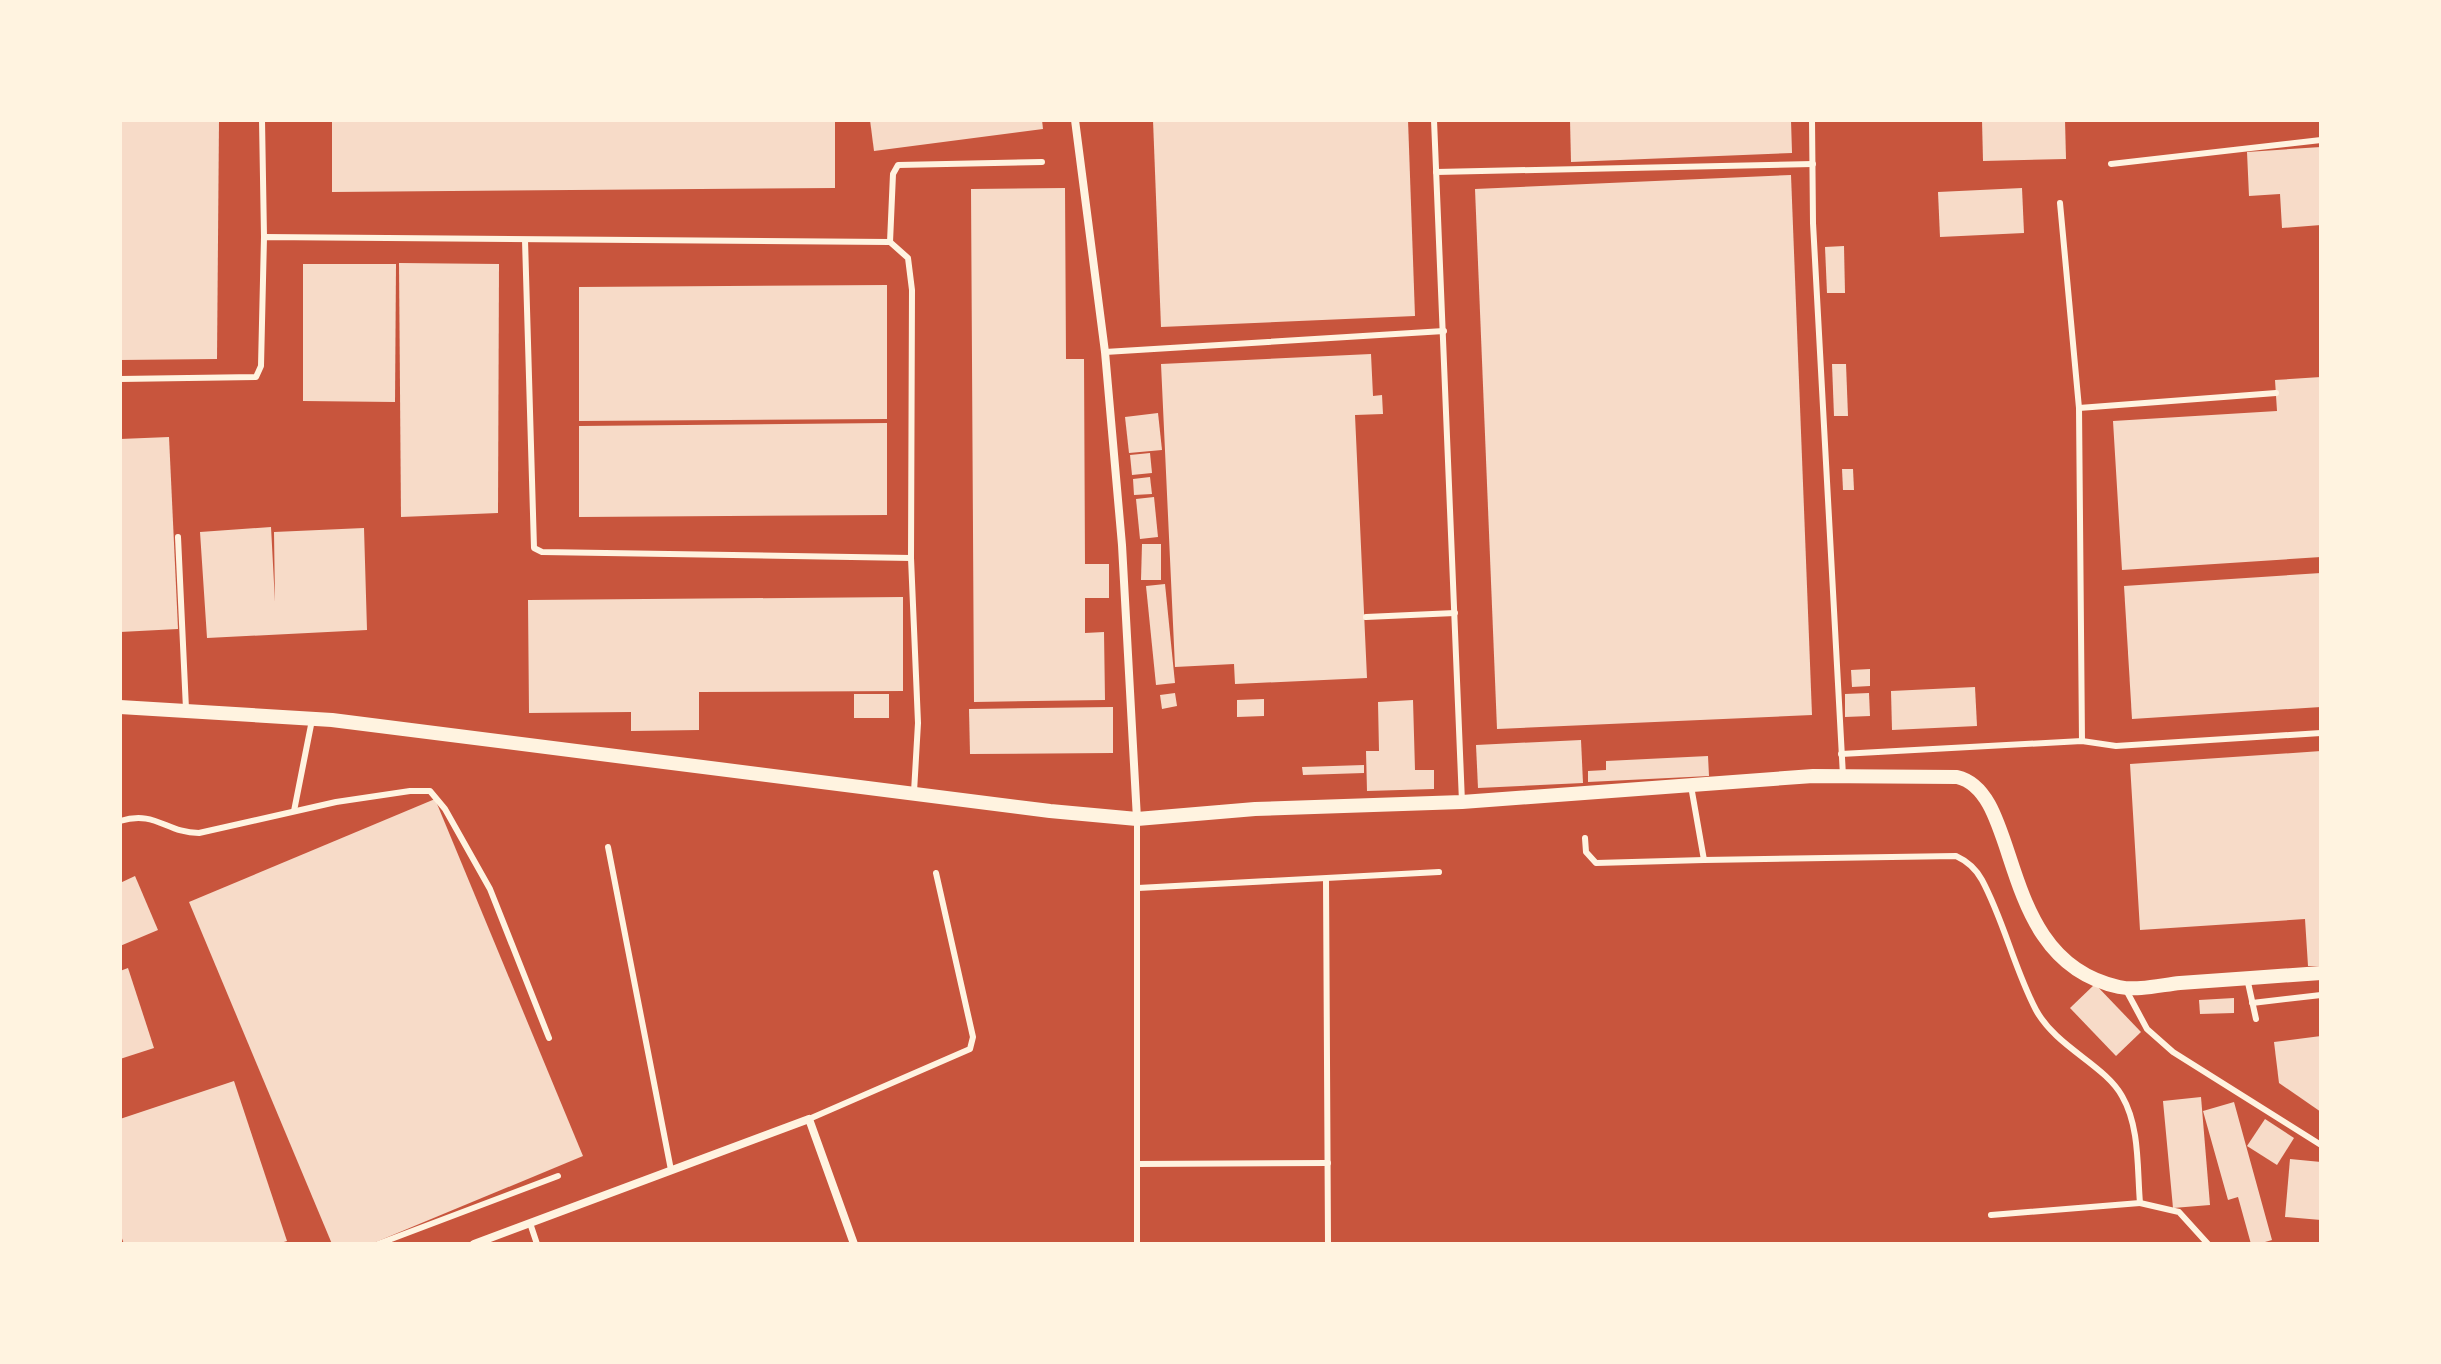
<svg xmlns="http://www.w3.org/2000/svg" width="2441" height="1364" font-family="'PT Sans Narrow',sans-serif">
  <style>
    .building { fill: #f7dbc8 }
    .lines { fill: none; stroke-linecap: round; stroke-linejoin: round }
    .service { stroke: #fff3e0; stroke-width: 6 }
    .minor { stroke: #fff3e0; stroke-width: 8 }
    .tertiary { stroke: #fff3e0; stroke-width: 14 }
  </style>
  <rect width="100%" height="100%" fill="#c8553d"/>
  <g class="building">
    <path d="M120,120H219L217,359L120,360Z"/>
    <path d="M332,120H835V188L332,192Z"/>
    <path d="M870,120H1042L1043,129L874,151Z"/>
    <path d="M1153,120H1408L1415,316L1161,327Z"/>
    <path d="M1570,120H1791L1792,153L1571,162Z"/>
    <path d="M1982,120H2065L2066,159L1983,161Z"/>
    <path d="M2321,147V225L2282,228L2280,194L2249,196L2247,152Z"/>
    <path d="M1791,175L1812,715L1497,729L1475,189Z"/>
    <path d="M1065,188L1066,359H1084L1085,564H1109V598H1085V633L1104,632L1105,700L974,702L971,189Z"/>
    <path d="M2022,188L2024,233L1940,237L1938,192Z"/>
    <path d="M1844,246L1845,293H1827L1825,247Z"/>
    <path d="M399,263L499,264L498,513L401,517Z"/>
    <path d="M303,264H396L395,402L303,401Z"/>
    <path d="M887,285V419L579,421V287Z"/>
    <path d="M1371,354L1373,396L1382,395L1383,414L1355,415L1367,678L1235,684L1234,664L1175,667L1161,364Z"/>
    <path d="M1832,364H1846L1848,416H1834Z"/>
    <path d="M2321,377V557L2122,570L2113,421L2277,411L2275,380Z"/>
    <path d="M1158,413L1162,450L1129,453L1125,417Z"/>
    <path d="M887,423V515L579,517V426Z"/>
    <path d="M169,437L178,629L120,632V439Z"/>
    <path d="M1150,453L1152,473L1132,475L1130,455Z"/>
    <path d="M1842,469H1853L1854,490H1843Z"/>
    <path d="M1150,477L1152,494L1134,495L1133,479Z"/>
    <path d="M1154,497L1158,537L1140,539L1136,499Z"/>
    <path d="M271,527L275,602L274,532L364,528L367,630L207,638L200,532Z"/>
    <path d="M1142,544H1161V580H1141Z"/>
    <path d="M2321,573V707L2132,719L2124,586Z"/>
    <path d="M1165,584L1175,683L1156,685L1146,586Z"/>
    <path d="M903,597V691L699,692V730L631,731V712L529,713L528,600Z"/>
    <path d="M1870,669V686L1852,687L1851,670Z"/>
    <path d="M1975,687L1977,726L1892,730L1891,691Z"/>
    <path d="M1175,693L1177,706L1162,709L1160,695Z"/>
    <path d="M1869,693L1870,716L1845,717V694Z"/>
    <rect x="854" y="694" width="35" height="24"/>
    <path d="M1264,699V716L1237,717V700Z"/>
    <path d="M1413,700L1415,770H1434V789L1367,791L1366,751H1379L1378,702Z"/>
    <path d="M1113,707V753L970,754L969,709Z"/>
    <path d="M1581,740L1583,783L1478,788L1476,745Z"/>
    <path d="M2321,751V966H2308L2305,919L2140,930L2130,764Z"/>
    <path d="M1708,756L1709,776L1588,782V771L1606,770V761Z"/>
    <path d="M1364,765V773L1303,775L1302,767Z"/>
    <path d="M435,799L583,1156L371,1244H332L189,902Z"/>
    <path d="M135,876L158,930L120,946V883Z"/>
    <path d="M128,968L154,1048L120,1059V971Z"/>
    <path d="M2095,984L2141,1032L2116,1056L2070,1008Z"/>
    <path d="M2234,998V1013L2200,1014L2199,1000Z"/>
    <path d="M2321,1036V1112L2279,1083L2274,1042Z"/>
    <path d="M234,1081L287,1241L277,1244H124L120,1233V1119Z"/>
    <path d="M2201,1097L2210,1205L2173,1208L2163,1101Z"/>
    <path d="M2234,1102L2272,1240L2258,1244H2251L2238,1197L2228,1200L2203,1111Z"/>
    <path d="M2265,1119L2294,1138L2277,1165L2247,1146Z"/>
    <path d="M2290,1159L2321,1162V1220L2285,1217Z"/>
  </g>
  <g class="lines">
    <g class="service">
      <path d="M262,120L264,237"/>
      <path d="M1434,120L1462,802"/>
      <path d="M1812,120L1813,223L1843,776"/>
      <path d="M2111,164L2321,140"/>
      <path d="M1436,172L1813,164"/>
      <path d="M2060,203L2079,408L2082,741"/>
      <path d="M525,240L534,548L542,552L911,558"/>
      <path d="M890,242L893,174L898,165L1042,162"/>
      <path d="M1105,352L1444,331"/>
      <path d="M120,379L256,377L261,366L264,237L890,242L908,258L912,290L911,558L918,723L914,792"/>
      <path d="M2079,408L2276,393"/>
      <path d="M178,537L186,709"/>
      <path d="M1366,617L1455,613"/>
      <path d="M1841,754L2082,741L2116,746L2321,733"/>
      <path d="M1691,786L1704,860L1956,856C1967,861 1976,869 1982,880C2004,921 2014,968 2036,1010C2056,1047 2105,1065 2122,1096C2140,1127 2137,1168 2140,1203L2179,1212L2208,1244"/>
      <path d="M294,811L312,720"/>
      <path d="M1137,820V1244"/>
      <path d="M120,821C156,810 166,833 199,833L336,802L410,791H430L445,809L490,889L549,1038"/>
      <path d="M1585,838L1586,852L1596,863L1704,860"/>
      <path d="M608,847L671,1170"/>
      <path d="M1326,880L1328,1244"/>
      <path d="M1138,888L1439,872"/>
      <path d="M2247,978L2256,1019"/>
      <path d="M2125,988L2147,1029L2173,1052L2321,1145"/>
      <path d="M2252,1003L2321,995"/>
      <path d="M809,1119L970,1049L973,1037L936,873"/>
      <path d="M1137,1164L1328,1163"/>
      <path d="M1991,1215L2140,1203"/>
      <path d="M530,1223L537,1244"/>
      <path d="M378,1244L558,1176"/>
    </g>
    <g class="minor">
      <path d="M1075,120L1105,352L1122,545L1137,819"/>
      <path d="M474,1244L809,1119L854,1244"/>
    </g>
    <path class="tertiary" d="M120,707L332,720L1050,811L1137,819L1255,809L1462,802L1813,776L1957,777C2024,792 1994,960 2119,987C2138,991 2161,985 2180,983C2227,980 2274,976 2321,973"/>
  </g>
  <rect width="2441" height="1364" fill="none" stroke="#fff3e0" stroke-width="244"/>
</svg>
